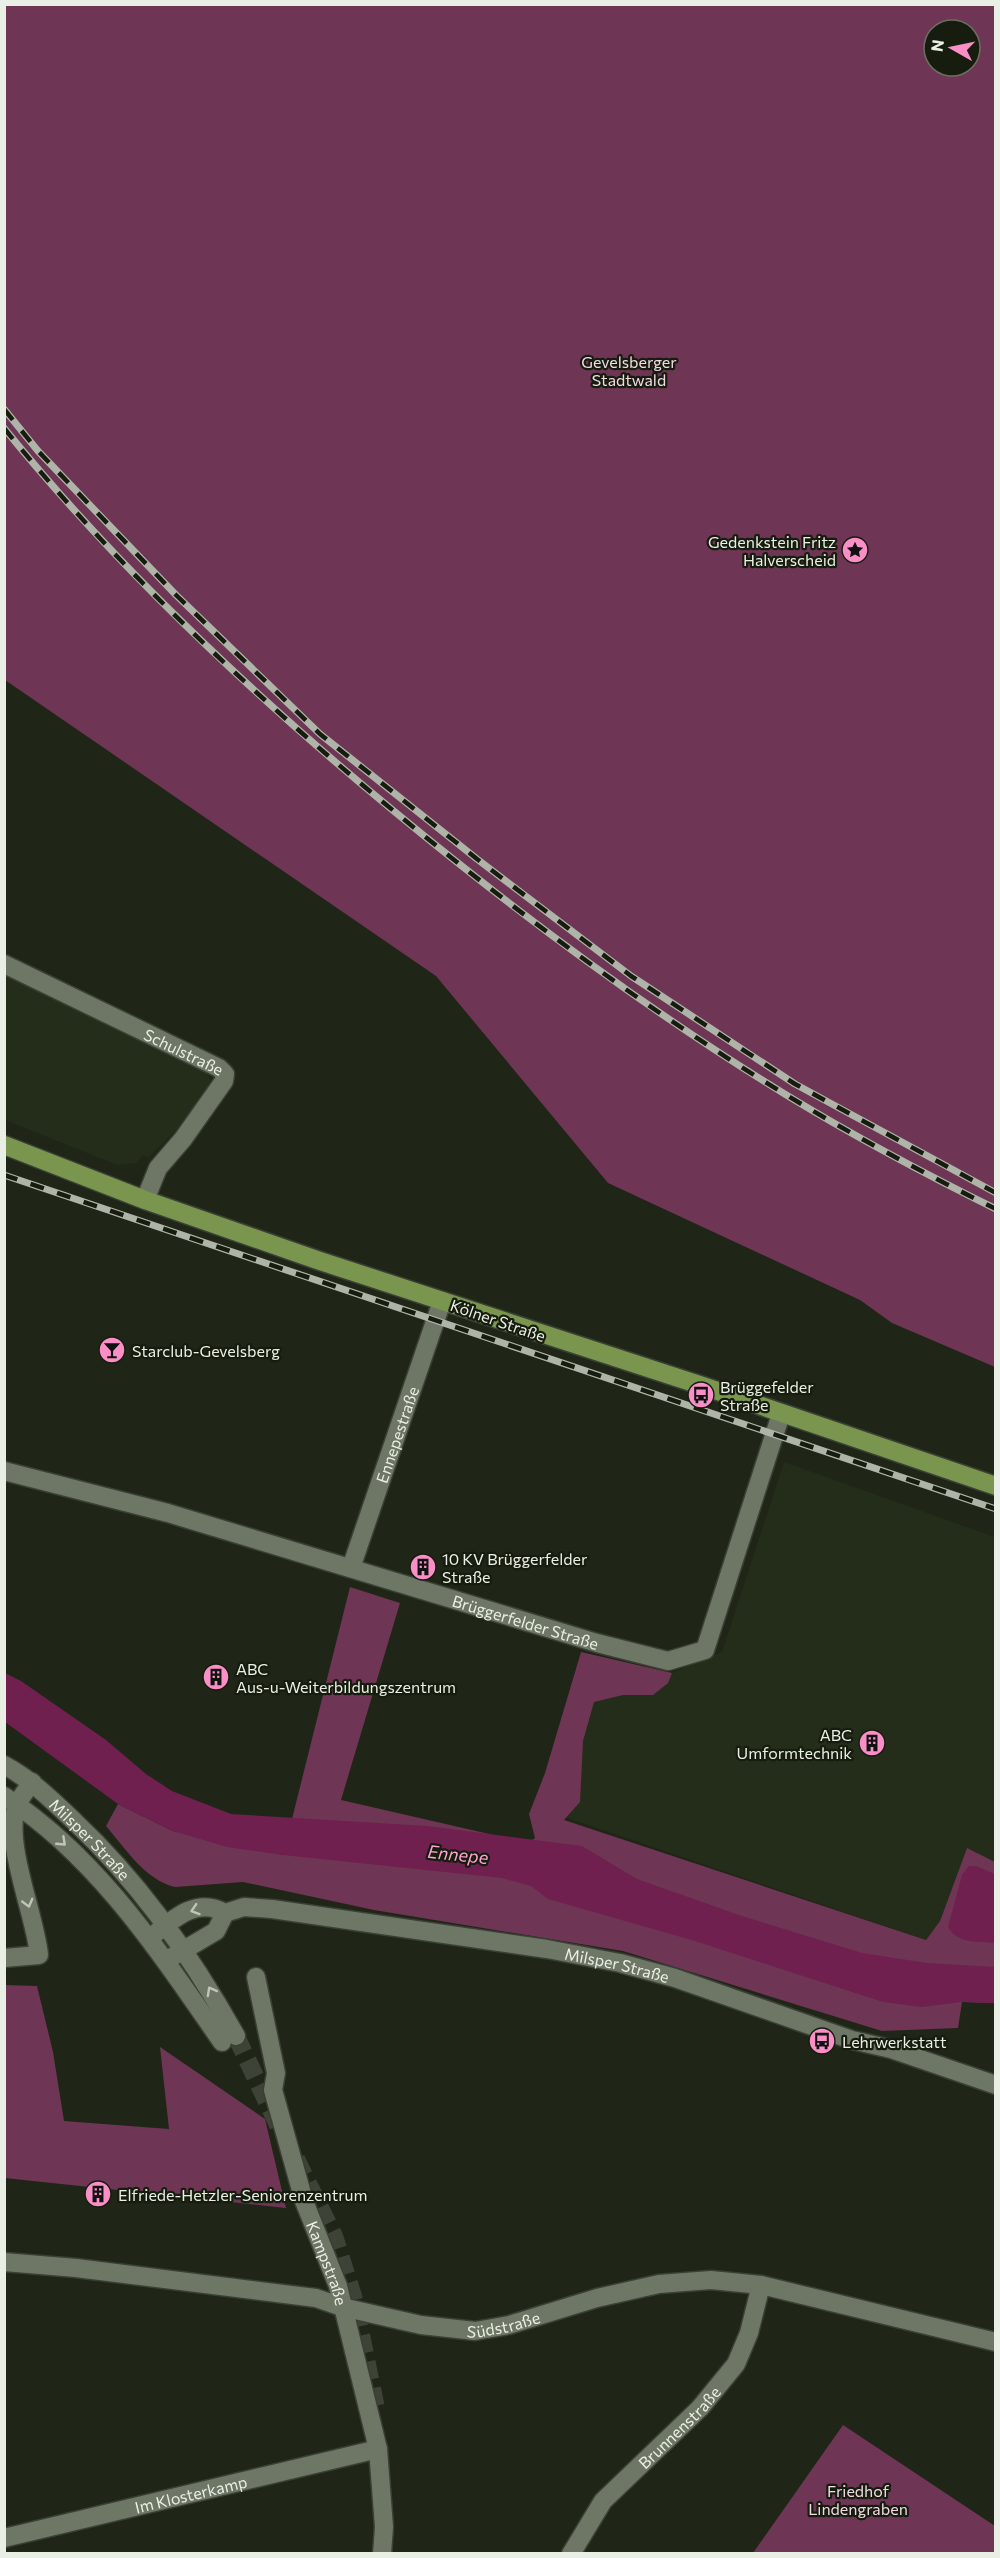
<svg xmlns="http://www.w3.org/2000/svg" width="1000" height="2558" font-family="Commissioner,sans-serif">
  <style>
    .built { fill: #242d19 }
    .green { fill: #6e3654; fill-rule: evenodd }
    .water { fill: #6f204f }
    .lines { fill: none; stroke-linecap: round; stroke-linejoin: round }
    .secondary-tunnel { stroke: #3d4336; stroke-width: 18; stroke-dasharray: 18 9; stroke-linecap: butt }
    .minor-casing { stroke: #3a4035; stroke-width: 21 }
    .secondary-casing { stroke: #3a4035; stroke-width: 21 }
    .primary-casing { stroke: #3a4035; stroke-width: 21 }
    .minor { stroke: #6e7665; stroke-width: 18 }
    .secondary { stroke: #6e7665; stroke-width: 18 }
    .primary { stroke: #79954e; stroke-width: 18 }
    .rail-casing { stroke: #aeb4a8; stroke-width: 7 }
    .rail { stroke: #161c0e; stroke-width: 4.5; stroke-dasharray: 14; stroke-linecap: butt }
    .oneway { stroke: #bfc5b8 }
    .labels { text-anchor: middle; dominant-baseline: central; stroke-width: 4.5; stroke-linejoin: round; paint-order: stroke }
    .park-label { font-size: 16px; fill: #f2dae5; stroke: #161c0e }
    .poi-label { font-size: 16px; fill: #eaefe5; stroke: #161c0e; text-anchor: start }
    .street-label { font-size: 16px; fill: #eaefe5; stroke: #161c0e }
    .water-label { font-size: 18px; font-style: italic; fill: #fea3d2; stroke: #161c0e }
  </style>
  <rect width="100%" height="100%" fill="#1f2517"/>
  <g class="built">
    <path d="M4,964L57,990L206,1073L210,1079V1086L178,1128L148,1158L143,1155L136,1163L117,1165L5,1120Z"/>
    <path d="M784,1462L995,1537V1862L967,1848L940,1921L926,1940L541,1809L581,1652L672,1673L722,1652Z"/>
  </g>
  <g class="green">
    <path d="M5,4L995,5V1367L892,1323L860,1300L608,1183L436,976L5,680ZM934,30H970V66H934Z"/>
    <path d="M350,1587L400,1603L341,1800L528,1843L535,1838L529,1814L545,1773L581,1652L672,1673L668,1683L653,1695H623L594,1702L583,1741L580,1802L564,1820L926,1940L940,1921L967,1848L995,1862V2003L962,2002L958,2028L882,2031L623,1951L374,1910L243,1882L175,1887C145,1880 125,1848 106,1826L118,1804L173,1831L283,1855Z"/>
    <path d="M5,1985L37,1986L53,2052L64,2121L169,2129L160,2047L265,2119L286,2208L5,2178Z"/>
    <path d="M843,2425L995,2526V2553H753Z"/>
  </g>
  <g class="water">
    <path d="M5,1673L21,1681L106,1740L146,1774L172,1791L231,1814L427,1826L582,1846L637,1879L742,1916L862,1953L927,1963L995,1967V2003L962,2002L922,2007L883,2002L695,1941L548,1899L531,1886L502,1878L283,1855L227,1847L173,1831L118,1804L5,1722Z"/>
    <path d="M969,1866H976L995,1874V1943C978,1941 957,1944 948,1927L962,1875Z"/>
  </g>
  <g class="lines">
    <g class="secondary-tunnel">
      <path d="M236,2036L279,2127"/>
      <path d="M296,2159L334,2236L353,2296L376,2408"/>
    </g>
    <defs>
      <g id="minor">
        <path id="s1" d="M4,964L219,1068L225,1074L224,1081L183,1139L158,1168L145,1200"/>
        <path id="s2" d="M4,1471L168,1513L597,1643L668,1661L705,1650L781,1414"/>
        <path id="s3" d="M351,1568L442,1301"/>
        <path id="s4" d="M150,1938C172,1920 196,1896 225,1913L244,1907L272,1909L547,1949L620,1963L675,1978L852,2040L891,2049L996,2085"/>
        <path d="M4,1958L39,1955C35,1914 3,1842 17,1805C20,1797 28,1789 32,1782"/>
        <path d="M167,1960L216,1931L225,1913"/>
        <path id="s5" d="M256,1977L276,2073L273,2090L304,2201L338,2286L378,2449L384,2527L382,2554"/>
        <path id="s6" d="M4,2262L76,2268L316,2298L342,2307L421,2325L475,2331L509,2325L597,2298L659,2284L711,2280L761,2285L996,2342"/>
        <path id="s7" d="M4,2538L378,2449"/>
        <path id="s8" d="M571,2554L603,2501L700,2408L736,2364L749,2333L761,2285"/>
      </g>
      <g id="secondary">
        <path id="s9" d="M4,1765C32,1780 53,1801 75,1822C141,1884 192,1957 236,2036"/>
        <path d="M4,1796C98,1857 160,1953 222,2042"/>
      </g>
      <path id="primary" d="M4,1145L145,1200L320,1261L703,1386L996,1486"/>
    </defs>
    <use href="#minor" class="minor-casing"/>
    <use href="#secondary" class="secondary-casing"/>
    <use href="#primary" class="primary-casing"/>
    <use href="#minor" class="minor"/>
    <use href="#secondary" class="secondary"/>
    <use href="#primary" class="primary"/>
    <defs>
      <g id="rail">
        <path d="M4,409L38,451L176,595L320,734L477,859L631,976L795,1084L996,1193"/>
        <path d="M4,428C119,570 254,696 395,812C520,915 650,1012 788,1096C854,1136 927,1175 996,1209"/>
        <path d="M4,1175L996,1509"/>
      </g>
    </defs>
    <use href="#rail" class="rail-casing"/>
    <use href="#rail" class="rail"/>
  </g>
  <defs><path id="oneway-chevron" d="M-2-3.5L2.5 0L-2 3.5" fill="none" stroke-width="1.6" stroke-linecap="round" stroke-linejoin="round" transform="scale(1.5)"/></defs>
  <g class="oneway">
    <use href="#oneway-chevron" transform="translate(62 1842) rotate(43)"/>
    <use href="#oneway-chevron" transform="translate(28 1903) rotate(75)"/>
    <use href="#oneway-chevron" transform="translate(195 1910) rotate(162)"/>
    <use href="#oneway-chevron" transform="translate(211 1991) rotate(-119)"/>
  </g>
  <defs>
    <symbol id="sight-disc" viewBox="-11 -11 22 22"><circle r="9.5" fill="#fa8fc7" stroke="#161c0e"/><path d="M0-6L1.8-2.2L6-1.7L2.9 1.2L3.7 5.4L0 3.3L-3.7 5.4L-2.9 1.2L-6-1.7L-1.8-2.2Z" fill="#111"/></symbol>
    <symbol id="bar-disc" viewBox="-11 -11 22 22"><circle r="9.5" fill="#fa8fc7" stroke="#161c0e"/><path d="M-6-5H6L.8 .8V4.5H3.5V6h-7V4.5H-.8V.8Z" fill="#111"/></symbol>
    <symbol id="bus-disc" viewBox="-11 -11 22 22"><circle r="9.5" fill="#fa8fc7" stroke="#161c0e"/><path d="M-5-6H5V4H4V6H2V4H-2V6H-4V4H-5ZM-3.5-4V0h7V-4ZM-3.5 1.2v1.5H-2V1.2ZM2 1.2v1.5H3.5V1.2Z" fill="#111"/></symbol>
    <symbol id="building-disc" viewBox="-11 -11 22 22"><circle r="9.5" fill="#fa8fc7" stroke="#161c0e"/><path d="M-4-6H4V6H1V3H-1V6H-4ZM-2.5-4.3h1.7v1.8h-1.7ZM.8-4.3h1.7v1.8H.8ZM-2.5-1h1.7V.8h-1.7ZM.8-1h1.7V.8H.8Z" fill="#111"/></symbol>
  </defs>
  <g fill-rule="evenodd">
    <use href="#sight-disc" x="840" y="535" width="30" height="30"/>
    <use href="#bar-disc" x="97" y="1335" width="30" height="30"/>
    <use href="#bus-disc" x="686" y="1380" width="30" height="30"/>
    <use href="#building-disc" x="408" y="1552" width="30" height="30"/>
    <use href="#building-disc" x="201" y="1662" width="30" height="30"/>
    <use href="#building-disc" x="857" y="1728" width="30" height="30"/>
    <use href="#bus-disc" x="807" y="2026" width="30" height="30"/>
    <use href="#building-disc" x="83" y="2179" width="30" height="30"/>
  </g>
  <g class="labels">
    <g class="park-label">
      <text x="629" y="361">Gevelsberger<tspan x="629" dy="18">Stadtwald</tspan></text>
      <text x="858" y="2490">Friedhof<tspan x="858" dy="18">Lindengraben</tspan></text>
    </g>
    <g class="poi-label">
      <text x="836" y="541" text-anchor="end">Gedenkstein Fritz<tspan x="836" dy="18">Halverscheid</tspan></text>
      <text x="132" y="1350">Starclub-Gevelsberg</text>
      <text x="720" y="1386">Brüggefelder<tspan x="720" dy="18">Straße</tspan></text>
      <text x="442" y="1558">10 KV Brüggerfelder<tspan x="442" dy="18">Straße</tspan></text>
      <text x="236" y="1668">ABC<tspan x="236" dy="18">Aus-u-Weiterbildungszentrum</tspan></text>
      <text x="852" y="1734" text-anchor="end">ABC<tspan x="852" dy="18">Umformtechnik</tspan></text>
      <text x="842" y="2041">Lehrwerkstatt</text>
      <text x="118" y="2194">Elfriede-Hetzler-Seniorenzentrum</text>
    </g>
    <g class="street-label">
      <text stroke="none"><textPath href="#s1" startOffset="200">Schulstraße</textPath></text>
      <text transform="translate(498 1320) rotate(19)">Kölner Straße</text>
      <text stroke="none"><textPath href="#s3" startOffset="141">Ennepestraße</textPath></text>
      <text stroke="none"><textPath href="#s2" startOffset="543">Brüggerfelder Straße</textPath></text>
      <text stroke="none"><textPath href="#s9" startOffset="114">Milsper Straße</textPath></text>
      <text stroke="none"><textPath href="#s4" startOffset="483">Milsper Straße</textPath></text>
      <text stroke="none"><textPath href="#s5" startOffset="297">Kampstraße</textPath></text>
      <text stroke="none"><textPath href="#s6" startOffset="506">Südstraße</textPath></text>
      <text stroke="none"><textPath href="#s8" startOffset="168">Brunnenstraße</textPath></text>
      <text stroke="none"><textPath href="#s7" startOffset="192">Im Klosterkamp</textPath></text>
    </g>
    <g class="water-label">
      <text transform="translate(458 1854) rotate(6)">Ennepe</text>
    </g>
  </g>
  <rect width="1000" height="2558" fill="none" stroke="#eaefe5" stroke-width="12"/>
  <g transform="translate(952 48) rotate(279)"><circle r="28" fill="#161c0e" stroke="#6b7064" stroke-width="1.5"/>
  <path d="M0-4.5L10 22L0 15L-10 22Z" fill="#fa8fc7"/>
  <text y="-9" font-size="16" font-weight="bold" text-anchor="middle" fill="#eaefe5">N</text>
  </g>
</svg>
